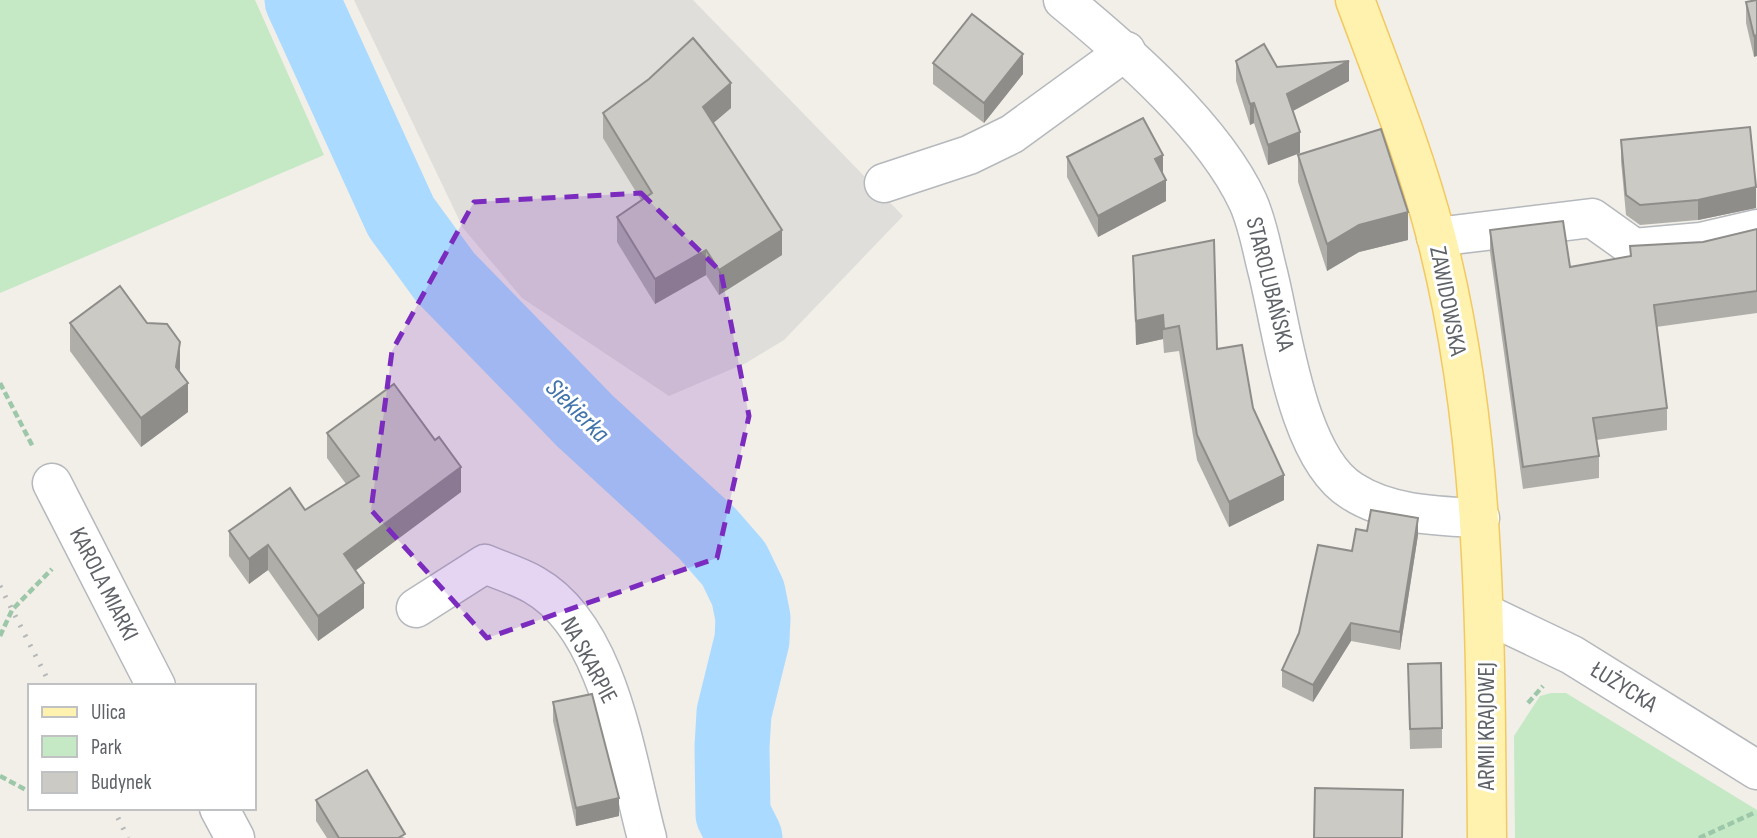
<svg xmlns="http://www.w3.org/2000/svg" width="1757" height="838" font-family="'Sofia Sans Condensed',sans-serif">
  <style>
    .industrial { fill: #e0deda }
    .green { fill: #c5e8c5 }
    .lines { fill: none; stroke-linecap: round; stroke-linejoin: round }
    .river { stroke: #aadaff; stroke-width: 75 }
    .minor-casing { stroke: #b5b8bc; stroke-width: 41 }
    .major-casing { stroke: #f2c960; stroke-width: 41 }
    .path { stroke: #9cc7a9; stroke-width: 4.5; stroke-dasharray: 7 3.5; stroke-linecap: butt }
    .minor { stroke: #fff; stroke-width: 38 }
    .major { stroke: #fff2af; stroke-width: 38 }
    .rail { stroke: #b6b7b8; stroke-width: 5; stroke-dasharray: 2 9; stroke-linecap: butt }
    .wall { fill: #afaea9 }
    .shaded-wall { fill: #8f8d8a }
    .building { fill: #cccac5; stroke: #8f8d8a; stroke-width: 2 }
    .marked { fill: #7b2cbf; fill-opacity: 0.2; stroke: #7b2cbf; stroke-width: 5; stroke-dasharray: 14 9; stroke-linejoin: round }
    .labels { text-anchor: middle; dominant-baseline: central; stroke-width: 6; stroke-linejoin: round; paint-order: stroke }
    .street-label { font-size: 24px; fill: #5f6368; stroke: #fff }
    .water-label { font-size: 26px; font-style: italic; fill: #4174aa; stroke: #fff }
  </style>
  <rect width="100%" height="100%" fill="#f1efe8"/>
  <path class="industrial" d="M354,0H693L903,216L784,340L746,363L669,396L522,298L463,228Z"/>
  <g class="green">
    <path d="M0,0H255L324,155L0,293Z"/>
    <path d="M1551,693H1566L1757,810V838H1515L1514,736L1540,696Z"/>
  </g>
  <g class="lines">
    <path class="river" d="M302,0L401,217L445,277L585,421L707,533L734,564L748,593L753,618L752,640L734,713L732,747L733,814L745,838"/>
    <defs>
      <g id="minor">
        <path d="M1063,0C1125,51 1214,128 1248,202C1258,224 1262,250 1268,273C1283,333 1297,457 1352,491C1389,515 1437,516 1480,518"/>
        <path d="M884,183L969,155L1012,134L1126,51"/>
        <path d="M1436,237L1592,218L1634,248L1701,242L1757,229"/>
        <path d="M52,483L156,686"/>
        <path d="M416,608L485,564C501,571 519,576 534,585C610,628 626,761 647,838"/>
        <path d="M1486,614L1572,655L1757,770"/>
        <path d="M219,808L235,838"/>
      </g>
      <path id="major" d="M1355,0C1384,78 1415,155 1436,236C1487,434 1485,635 1487,838"/>
    </defs>
    <use href="#minor" class="minor-casing"/>
    <use href="#major" class="major-casing"/>
    <g class="path">
      <path d="M0,383L33,447"/>
      <path d="M0,636L12,610L52,569"/>
      <path d="M1528,703L1543,686"/>
      <path d="M0,776L30,792"/>
      <path d="M1699,838L1756,812"/>
    </g>
    <use href="#minor" class="minor"/>
    <use href="#major" class="major"/>
    <g class="rail">
      <path d="M0,586L51,686"/>
      <path d="M113,808L128,838"/>
    </g>
  </g>
  <g class="wall">
    <path d="M1757,0L1754,57L1746,23V2Z"/>
    <path d="M1236,61L1277,67L1349,81L1293,111L1300,153L1268,165L1254,123L1250,125L1236,81Z"/>
    <path d="M933,63L1023,74L984,123L933,84Z"/>
    <path d="M731,108L713,123L782,255L719,295L706,275L655,304L617,242V217L641,200L603,138V113Z"/>
    <path d="M1621,140L1756,208L1698,220L1640,225L1626,215L1621,161Z"/>
    <path d="M1298,155L1408,240L1359,252L1327,271L1298,182Z"/>
    <path d="M1067,157L1163,174L1166,201L1098,237L1067,177Z"/>
    <path d="M1757,229V313L1656,327L1667,408V430L1596,440L1599,456V478L1523,489L1490,252V230L1570,267L1630,257V246L1703,242Z"/>
    <path d="M1133,256L1217,349L1253,408L1284,500L1229,527L1197,460L1179,351L1164,353L1163,339L1136,345L1133,281Z"/>
    <path d="M70,323L180,372L188,412L141,447L70,351Z"/>
    <path d="M327,433L461,492L355,571L364,608L318,641L268,570L249,584L229,556V531L305,510L346,484L327,458Z"/>
    <path d="M1418,535L1400,650L1351,641L1313,702L1282,687V670L1299,633L1352,551Z"/>
    <path d="M1408,664L1442,728V748L1410,749Z"/>
    <path d="M553,702L619,816L576,826L553,721Z"/>
    <path d="M316,800L405,838H327L316,821Z"/>
  </g>
  <g class="shaded-wall">
    <path d="M1757,35V56L1754,57V36Z"/>
    <path d="M1023,54V74L984,123V103Z"/>
    <path d="M1349,61V81L1287,114V94Z"/>
    <path d="M731,83V108L703,132V107Z"/>
    <path d="M1254,103V123L1250,125V104Z"/>
    <path d="M1300,132V153L1268,165V145Z"/>
    <path d="M1163,155V175L1155,159Z"/>
    <path d="M1166,180V201L1098,237V216Z"/>
    <path d="M1756,187V208L1698,220V200Z"/>
    <path d="M1408,212V240L1359,252L1327,271V244L1359,225Z"/>
    <path d="M782,230V255L719,295V270Z"/>
    <path d="M706,250V275L655,304V279Z"/>
    <path d="M1163,315V339L1136,345V321Z"/>
    <path d="M180,342V371L177,392L188,383V412L141,447V418Z"/>
    <path d="M461,467V492L344,579V554Z"/>
    <path d="M1284,475V500L1229,527V502Z"/>
    <path d="M1418,518V535L1400,650V632Z"/>
    <path d="M268,545V570L249,584V559Z"/>
    <path d="M364,583V608L318,641V616Z"/>
    <path d="M1351,623V641L1313,702V685Z"/>
    <path d="M619,798V816L576,826V808Z"/>
  </g>
  <g class="building">
    <path d="M1757,0V35L1754,36L1746,2Z"/>
    <path d="M972,14L1023,54L984,103L933,63Z"/>
    <path d="M693,38L731,83L703,107L782,230L719,270L706,250L655,279L617,217L652,193L603,113L649,79Z"/>
    <path d="M1264,44L1277,67L1349,61L1287,94L1300,132L1268,145L1254,103L1250,104L1236,61Z"/>
    <path d="M1143,118L1163,155L1155,159L1166,180L1098,216L1067,157Z"/>
    <path d="M1750,127L1756,187L1698,200L1640,205L1626,195L1621,140Z"/>
    <path d="M1381,129L1408,212L1359,225L1327,244L1298,155Z"/>
    <path d="M1563,221L1570,267L1631,256L1630,246L1703,242L1757,229V291L1654,305L1667,408L1593,418L1599,456L1523,467L1490,230Z"/>
    <path d="M1214,240L1217,349L1242,345L1253,408L1284,475L1229,502L1197,435L1179,326L1164,329L1163,315L1136,321L1133,256Z"/>
    <path d="M120,286L147,323L167,324L180,342L176,367L188,383L141,418L70,323Z"/>
    <path d="M394,384L435,440L439,437L461,467L344,554L364,583L318,616L268,545L249,559L229,531L290,488L305,510L359,476L327,433Z"/>
    <path d="M1371,510L1418,518L1400,632L1351,623L1313,685L1282,670L1299,633L1318,545L1352,551L1356,529L1367,531Z"/>
    <path d="M1441,663L1442,728L1410,729L1408,664Z"/>
    <path d="M592,694L619,798L576,808L553,702Z"/>
    <path d="M367,770L405,834L398,838H339L316,800Z"/>
    <path d="M1315,788L1403,790L1402,838H1314Z"/>
  </g>
  <path class="marked" d="M641,193L721,272L749,416L717,558L487,638L371,510L392,351L474,202Z"/>
  <g class="labels">
    <g class="street-label">
      <text transform="translate(1270 284) rotate(76)">STAROLUBAŃSKA</text>
      <text transform="translate(1448 301) rotate(79)">ZAWIDOWSKA</text>
      <text transform="translate(104 584) rotate(63)">KAROLA MIARKI</text>
      <text transform="translate(589 660) rotate(62)">NA SKARPIE</text>
      <text transform="translate(1624 687) rotate(32)">ŁUŻYCKA</text>
      <text transform="translate(1486 726) rotate(-90)">ARMII KRAJOWEJ</text>
    </g>
    <g class="water-label">
      <text transform="translate(577 411) rotate(45)">Siekierka</text>
    </g>
  </g>
  <rect x="28" y="684" width="228" height="126" fill="#ffffff" stroke="#bfc1c3" stroke-width="2"/>
  <rect x="42" y="707" width="35" height="10" fill="#fff2af" stroke="#bfc1c3" stroke-width="2"/>
  <text x="91" y="719" font-size="21" fill="#5f6368">Ulica</text>
  <rect x="42" y="736" width="35" height="21" fill="#c5e8c5" stroke="#bfc1c3" stroke-width="2"/>
  <text x="91" y="754" font-size="21" fill="#5f6368">Park</text>
  <rect x="42" y="772" width="35" height="21" fill="#cccac5" stroke="#bfc1c3" stroke-width="2"/>
  <text x="91" y="789" font-size="21" fill="#5f6368">Budynek</text>
</svg>
